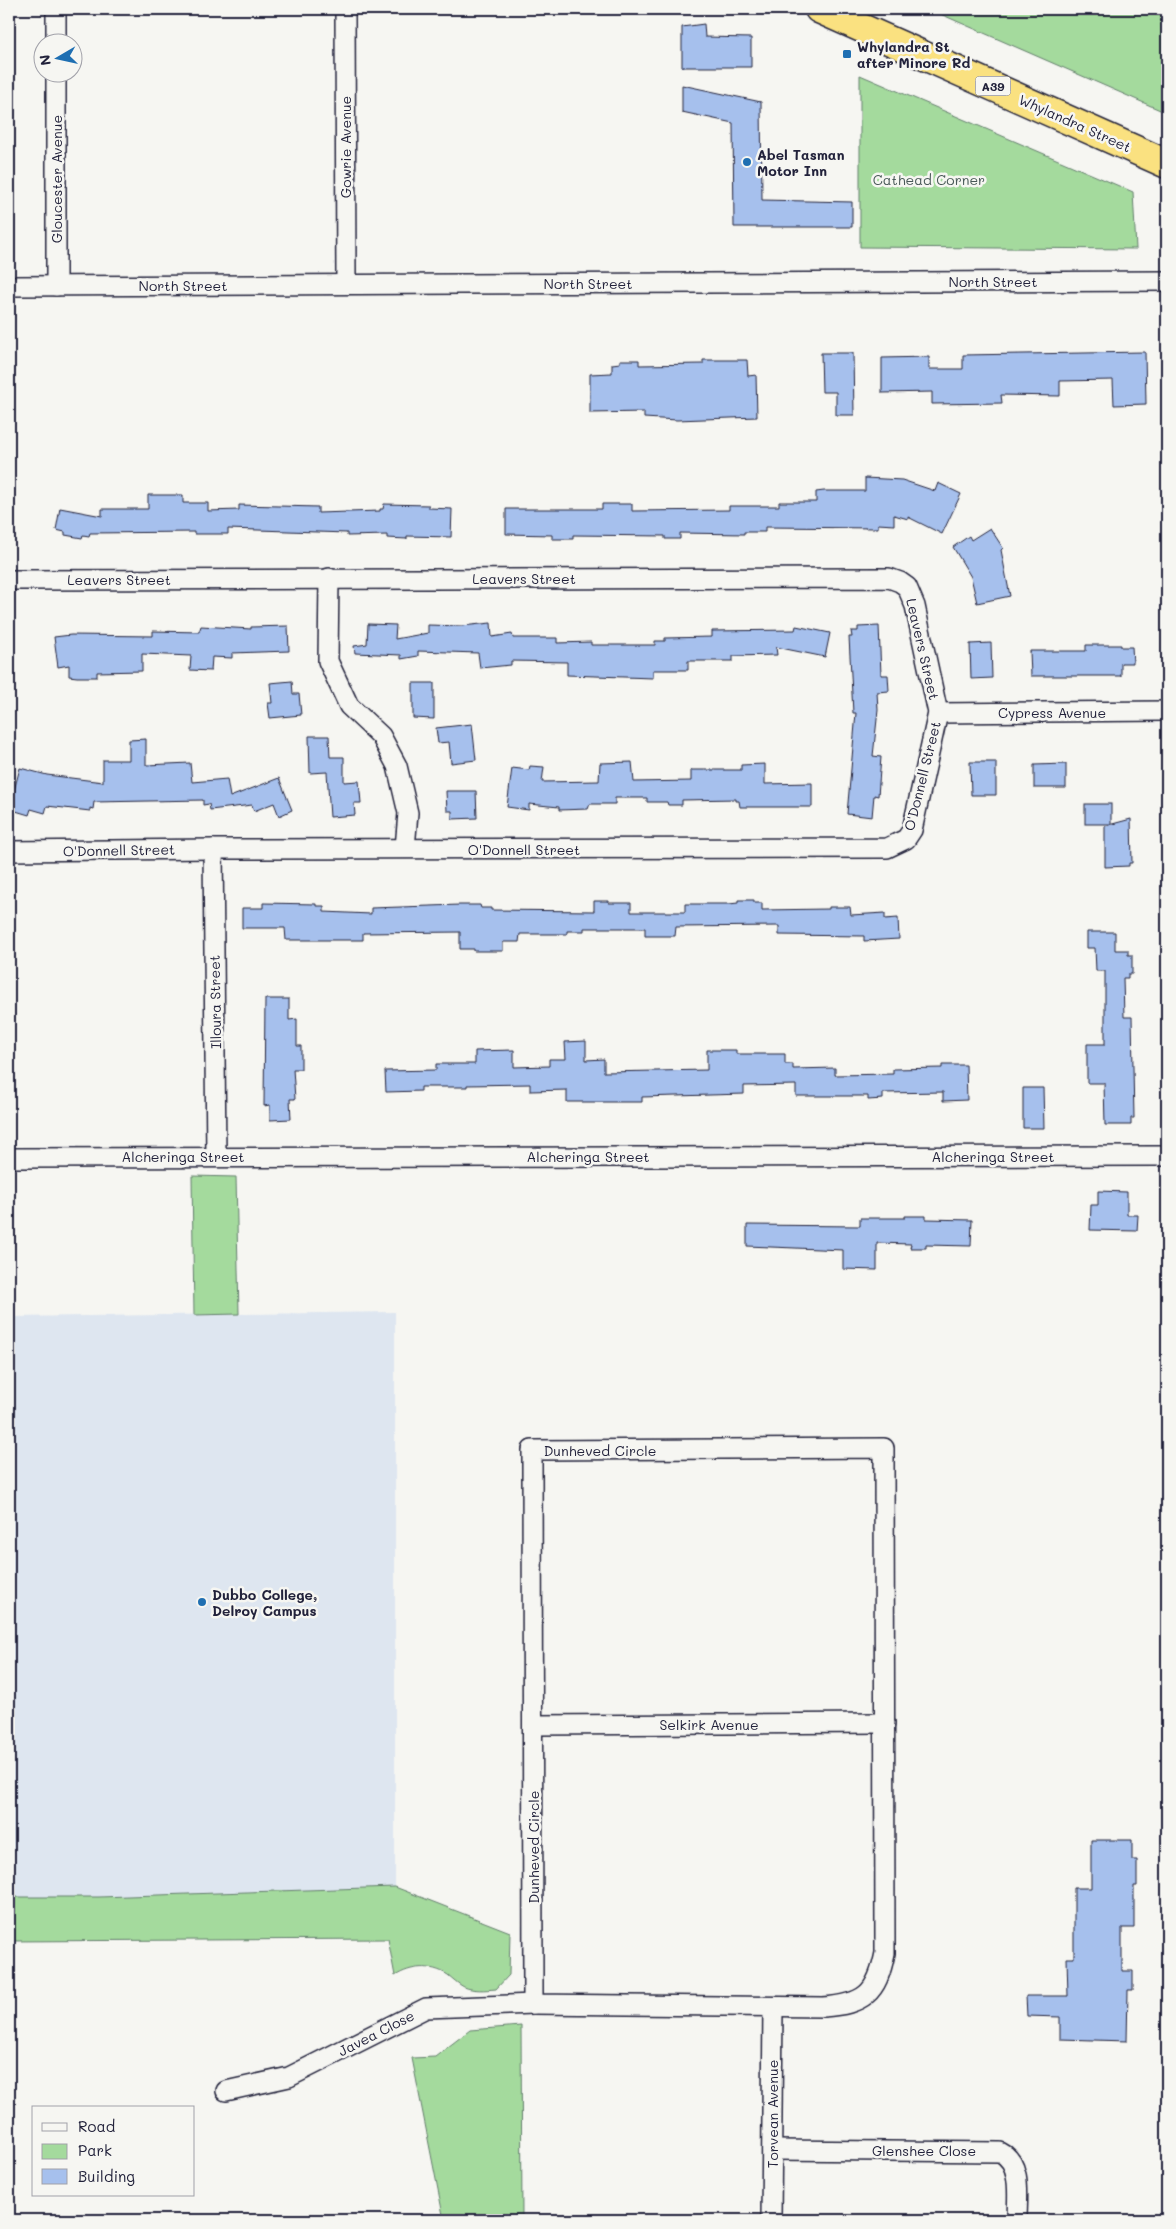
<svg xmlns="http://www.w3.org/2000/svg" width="1176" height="2229" font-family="Mali,sans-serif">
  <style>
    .built { fill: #dee6f0 }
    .green { fill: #a4da9d; stroke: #637e6c }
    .building { fill: #a6c0ed; stroke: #22223b }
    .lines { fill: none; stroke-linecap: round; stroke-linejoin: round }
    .street-casing { stroke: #22223b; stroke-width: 22 }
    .highway-casing { stroke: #22223b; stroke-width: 31 }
    .street { stroke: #f6f6f2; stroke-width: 19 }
    .highway { stroke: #fae180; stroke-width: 28 }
    .poi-dot { fill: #1f6fb2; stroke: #f6f6f2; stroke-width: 2 }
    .labels { text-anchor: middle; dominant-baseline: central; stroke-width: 5; stroke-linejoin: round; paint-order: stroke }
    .shield { fill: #f6f6f2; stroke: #626272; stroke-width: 1 }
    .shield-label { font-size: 12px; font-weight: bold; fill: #22223b }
    .poi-label { font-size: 14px; font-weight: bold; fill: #22223b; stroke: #f6f6f2; text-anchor: start }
    .street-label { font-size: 14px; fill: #22223b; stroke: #f6f6f2 }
    .park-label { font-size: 14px; fill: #495958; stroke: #f6f6f2 }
  </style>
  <rect width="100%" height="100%" fill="#f6f6f2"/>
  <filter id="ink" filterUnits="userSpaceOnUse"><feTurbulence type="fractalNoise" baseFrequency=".02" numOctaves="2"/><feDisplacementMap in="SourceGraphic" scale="10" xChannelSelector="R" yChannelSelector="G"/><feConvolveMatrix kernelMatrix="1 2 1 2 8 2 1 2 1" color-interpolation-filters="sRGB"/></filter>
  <g filter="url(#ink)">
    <path class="built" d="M395,1312V1887L99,1897H9V1317Z"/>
    <g class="green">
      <path d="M929,9H1167V113Z"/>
      <path d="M860,75L1133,192L1136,249L860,247Z"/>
      <path d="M192,1176L236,1177L239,1314L194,1315Z"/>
      <path d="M395,1887L510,1932L509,1975L496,1989C485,1990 474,1991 464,1987C458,1984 453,1979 448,1975C431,1964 411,1966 395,1976L388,1939L9,1941V1897H99Z"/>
      <path d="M521,2026L522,2220H444L412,2058L435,2057L470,2030Z"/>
    </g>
    <g class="building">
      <path d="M704,24L705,37L751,38V67H682V27Z"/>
      <path d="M682,85L761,102L762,200L852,202V227H734L733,123L682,112Z"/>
      <path d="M1145,352L1146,404L1114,405L1113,380L1060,381V396L1001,395L1002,403L932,404V392L882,393V358L929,357V369H963V355Z"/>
      <path d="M821,353H853L854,415H836V392H822Z"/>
      <path d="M620,360H639V365L703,364V360H747L748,376L756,375L757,417L677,420L644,418V412L590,413V374L612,373V364L620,363Z"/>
      <path d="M865,478L902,480L935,491L938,483L961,494L942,534L908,517V519L894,515V525L878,524V528L765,527V532H744V534L680,533V539H665V536L573,535V539H552V535L506,534V509H602V504H632V511L729,510V506H779V502H816V492L824,491H865Z"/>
      <path d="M148,495H183V503H208V511L239,510V505L318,507V513L380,511V509H383L384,504L429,505V508L452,509L451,537L407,536V539L387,538V535L347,536V533L228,529V534H194V532L90,533L89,536L83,535L82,538L65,535V532L56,530L60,508L102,516V509H148Z"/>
      <path d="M990,528L1003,548L1001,550L1010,596L977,603L971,577L953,547L969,536L971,540Z"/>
      <path d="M491,623L492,637L512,634L513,638H557V643L591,642V645H655V641H665V638L712,637V631L795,630L796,626L830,633L825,657L776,647L777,655L733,656V661H688V670H653V678L567,675V662L511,661V665L480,668L478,653L418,651V656L401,659V655L355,653L354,646L367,644L368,624L396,625L395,639L428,633V625L462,626Z"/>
      <path d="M201,626L251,629V627L288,626L289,651L232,653V658L212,657L211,671L190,670L191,656L142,654V671L97,672V677H77L69,676V665L58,667L54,637L71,635L153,636V631L199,632Z"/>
      <path d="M879,626L881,675H888L889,691L877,692L878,710L873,756L881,757L878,796L874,795L872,817L847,814L856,713H853L849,637H852L851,631H858V627Z"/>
      <path d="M991,643L992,678L971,679L970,644Z"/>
      <path d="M1086,645H1121V647H1132L1133,663H1121V676H1031L1030,651H1086Z"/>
      <path d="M292,681L293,694H299L301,715L270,718L268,703H272L270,683Z"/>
      <path d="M413,683H434V719L413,718Z"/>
      <path d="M472,724L476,760L451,763L449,742L438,743L436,728Z"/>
      <path d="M309,736H329L330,757H344V782L359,781L361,803H354L355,815L330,817L327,772L310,773Z"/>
      <path d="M146,739V765L190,763L192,782L227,779L230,797L279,778L292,810L279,816L274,803L254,811L252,805L210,810L209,804L203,805V800L94,802L93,809L90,808V811L47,806L45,813L31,809L29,815L9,809L20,768L47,775L103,782V760H129V740Z"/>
      <path d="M632,762L634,782L691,781V770H741V765L765,764V784L812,783V807H740L739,801H736V799L682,800V805H668L667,802H647V798H615V804H590L588,809L559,810V807L529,804V810L507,807L512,768L529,770L530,766L544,767L542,782L599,781L600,763Z"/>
      <path d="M970,762H996V795H971Z"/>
      <path d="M1066,764V788H1034V765Z"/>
      <path d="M446,791H476L477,818L452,819V811H447Z"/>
      <rect x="1085" y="804" width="26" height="20"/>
      <path d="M1131,819L1132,863H1129V866L1105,867V826Z"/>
      <path d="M738,900H754V903H762V910L829,909V907H850L851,915L885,913V919L898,918L899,939L864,941V936L779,935V926L676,927L675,936H645V928H584V931H567V934H520L519,942H503V951H474V949H460V932L363,933V940H286L285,928H242V908H263V903L316,904V906H324V912L371,914V908L460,905H480L481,908H491V910L594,911V901H609V903H631V912H685V904H729L738,903Z"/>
      <path d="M1087,932H1115V950H1128V955H1132V974H1128V978H1123L1124,1017H1132L1134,1118H1131V1125H1105L1104,1083H1087V1044H1105V971H1096L1095,948H1087Z"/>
      <path d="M265,999H289V1020L297,1019V1046H301V1069H293L295,1099H290L291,1119L270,1120V1105L264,1106Z"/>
      <path d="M586,1041V1060L604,1059V1072L707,1070V1050H736V1054H785V1064H793V1069L835,1068V1075L893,1074V1069L942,1068V1065H966L967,1100L943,1101V1092L883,1093V1099L868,1100V1096H796V1085L744,1086V1094L642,1097V1102H567V1090L530,1091V1084L467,1085V1087H421V1091L386,1092L385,1071L436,1070V1064H475V1051L514,1050V1067L549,1066V1059H566L565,1042Z"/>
      <path d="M1023,1088H1043L1044,1128H1023Z"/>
      <path d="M1098,1191L1127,1192V1215H1138L1137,1231L1090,1230L1091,1205H1098Z"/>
      <path d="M905,1216H926V1219L972,1220L971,1246L926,1245V1248H910L911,1244L877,1243V1270L843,1269V1250L747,1246V1225L860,1226V1218H905Z"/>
      <path d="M1091,1840H1132V1860H1137V1886H1134V1928H1122V1971H1133V1990H1128L1127,2041L1060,2039V2017L1027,2016L1026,1996H1068L1067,1958H1074V1888H1091Z"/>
    </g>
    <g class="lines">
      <defs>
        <g id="street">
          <path d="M56,9V42"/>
          <path d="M345,9L346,284"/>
          <path d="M56,72V286"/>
          <path d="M9,286L1167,281"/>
          <path d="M329,578L328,661L349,706L381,736L397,766L408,813L405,848"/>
          <path d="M9,580L889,578L900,582L907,587L915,606L938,713L912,830L906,839L887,848L213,849L9,851"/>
          <path d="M938,713L1167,711"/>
          <path d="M213,849L216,1156"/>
          <path d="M9,1158L1167,1156"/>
          <path d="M884,1448L885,1953C877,1994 864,2004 823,2007L533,2004L532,1450Z"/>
          <path d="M533,1725L885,1723"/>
          <path d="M226,2091L289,2077L426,2008L533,2004"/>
          <path d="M772,2150L1000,2152C1023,2163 1017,2198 1017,2220"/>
          <path d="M771,2220L773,2008"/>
        </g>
        <path id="highway" d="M819,9L1167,164"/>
      </defs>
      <use href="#street" class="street-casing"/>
      <use href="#highway" class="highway-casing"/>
      <use href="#street" class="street"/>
      <use href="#highway" class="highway"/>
    </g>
  </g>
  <g class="poi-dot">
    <rect x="842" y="49" width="10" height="10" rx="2.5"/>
    <circle cx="747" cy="162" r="5"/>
    <circle cx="202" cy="1602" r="5"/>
  </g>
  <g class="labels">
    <rect class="shield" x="975.5" y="76.5" width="35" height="19" rx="4"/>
    <g class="shield-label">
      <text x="993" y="86">A39</text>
    </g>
    <g class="poi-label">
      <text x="857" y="46">Whylandra St<tspan x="857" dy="16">after Minore Rd</tspan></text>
      <text x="757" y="154">Abel Tasman<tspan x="757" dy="16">Motor Inn</tspan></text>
      <text x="212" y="1594">Dubbo College,<tspan x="212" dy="16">Delroy Campus</tspan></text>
    </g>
    <g class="street-label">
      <text transform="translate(1075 123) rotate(24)">Whylandra Street</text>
      <text transform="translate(345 147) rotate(-90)">Gowrie Avenue</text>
      <text transform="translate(56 179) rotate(-90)">Gloucester Avenue</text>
      <text x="993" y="281">North Street</text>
      <text x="588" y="283">North Street</text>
      <text x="183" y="285">North Street</text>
      <text x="524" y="578">Leavers Street</text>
      <text x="119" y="579">Leavers Street</text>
      <text transform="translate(923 649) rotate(77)">Leavers Street</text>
      <text x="1052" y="712">Cypress Avenue</text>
      <text transform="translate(922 776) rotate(-76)">O'Donnell Street</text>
      <text x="524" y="849">O'Donnell Street</text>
      <text transform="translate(119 850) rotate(-1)">O'Donnell Street</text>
      <text transform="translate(215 1002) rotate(-91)">Illoura Street</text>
      <text x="183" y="1156">Alcheringa Street</text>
      <text x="588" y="1156">Alcheringa Street</text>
      <text x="993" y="1156">Alcheringa Street</text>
      <text x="600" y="1450">Dunheved Circle</text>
      <text x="709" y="1724">Selkirk Avenue</text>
      <text transform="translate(533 1847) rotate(-90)">Dunheved Circle</text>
      <text transform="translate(376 2033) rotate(-27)">Javea Close</text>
      <text transform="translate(772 2114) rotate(-90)">Torvean Avenue</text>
      <text x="924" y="2150">Glenshee Close</text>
    </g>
    <g class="park-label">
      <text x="929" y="179">Cathead Corner</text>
    </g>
  </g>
  <rect width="1176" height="2229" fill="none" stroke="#f6f6f2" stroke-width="30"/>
  <rect x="15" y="15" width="1146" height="2199" fill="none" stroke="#22223b" stroke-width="2" filter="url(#ink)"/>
  <rect x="32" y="2106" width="162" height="90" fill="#f6f6f2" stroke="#a1a1a9"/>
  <rect x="42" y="2123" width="25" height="8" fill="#f6f6f2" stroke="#a1a1a9"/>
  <text x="78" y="2132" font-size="15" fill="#22223b">Road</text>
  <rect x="42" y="2144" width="25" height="15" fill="#a4da9d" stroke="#a1a1a9"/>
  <text x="78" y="2156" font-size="15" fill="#22223b">Park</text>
  <rect x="42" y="2169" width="25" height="15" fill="#a6c0ed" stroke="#a1a1a9"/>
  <text x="78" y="2182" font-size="15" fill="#22223b">Building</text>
  <g transform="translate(58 58) rotate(261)"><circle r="24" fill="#f6f6f2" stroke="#a1a1a9"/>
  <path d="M0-4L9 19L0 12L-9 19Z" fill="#1f6fb2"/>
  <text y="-8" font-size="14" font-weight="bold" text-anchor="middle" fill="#22223b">N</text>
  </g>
</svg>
